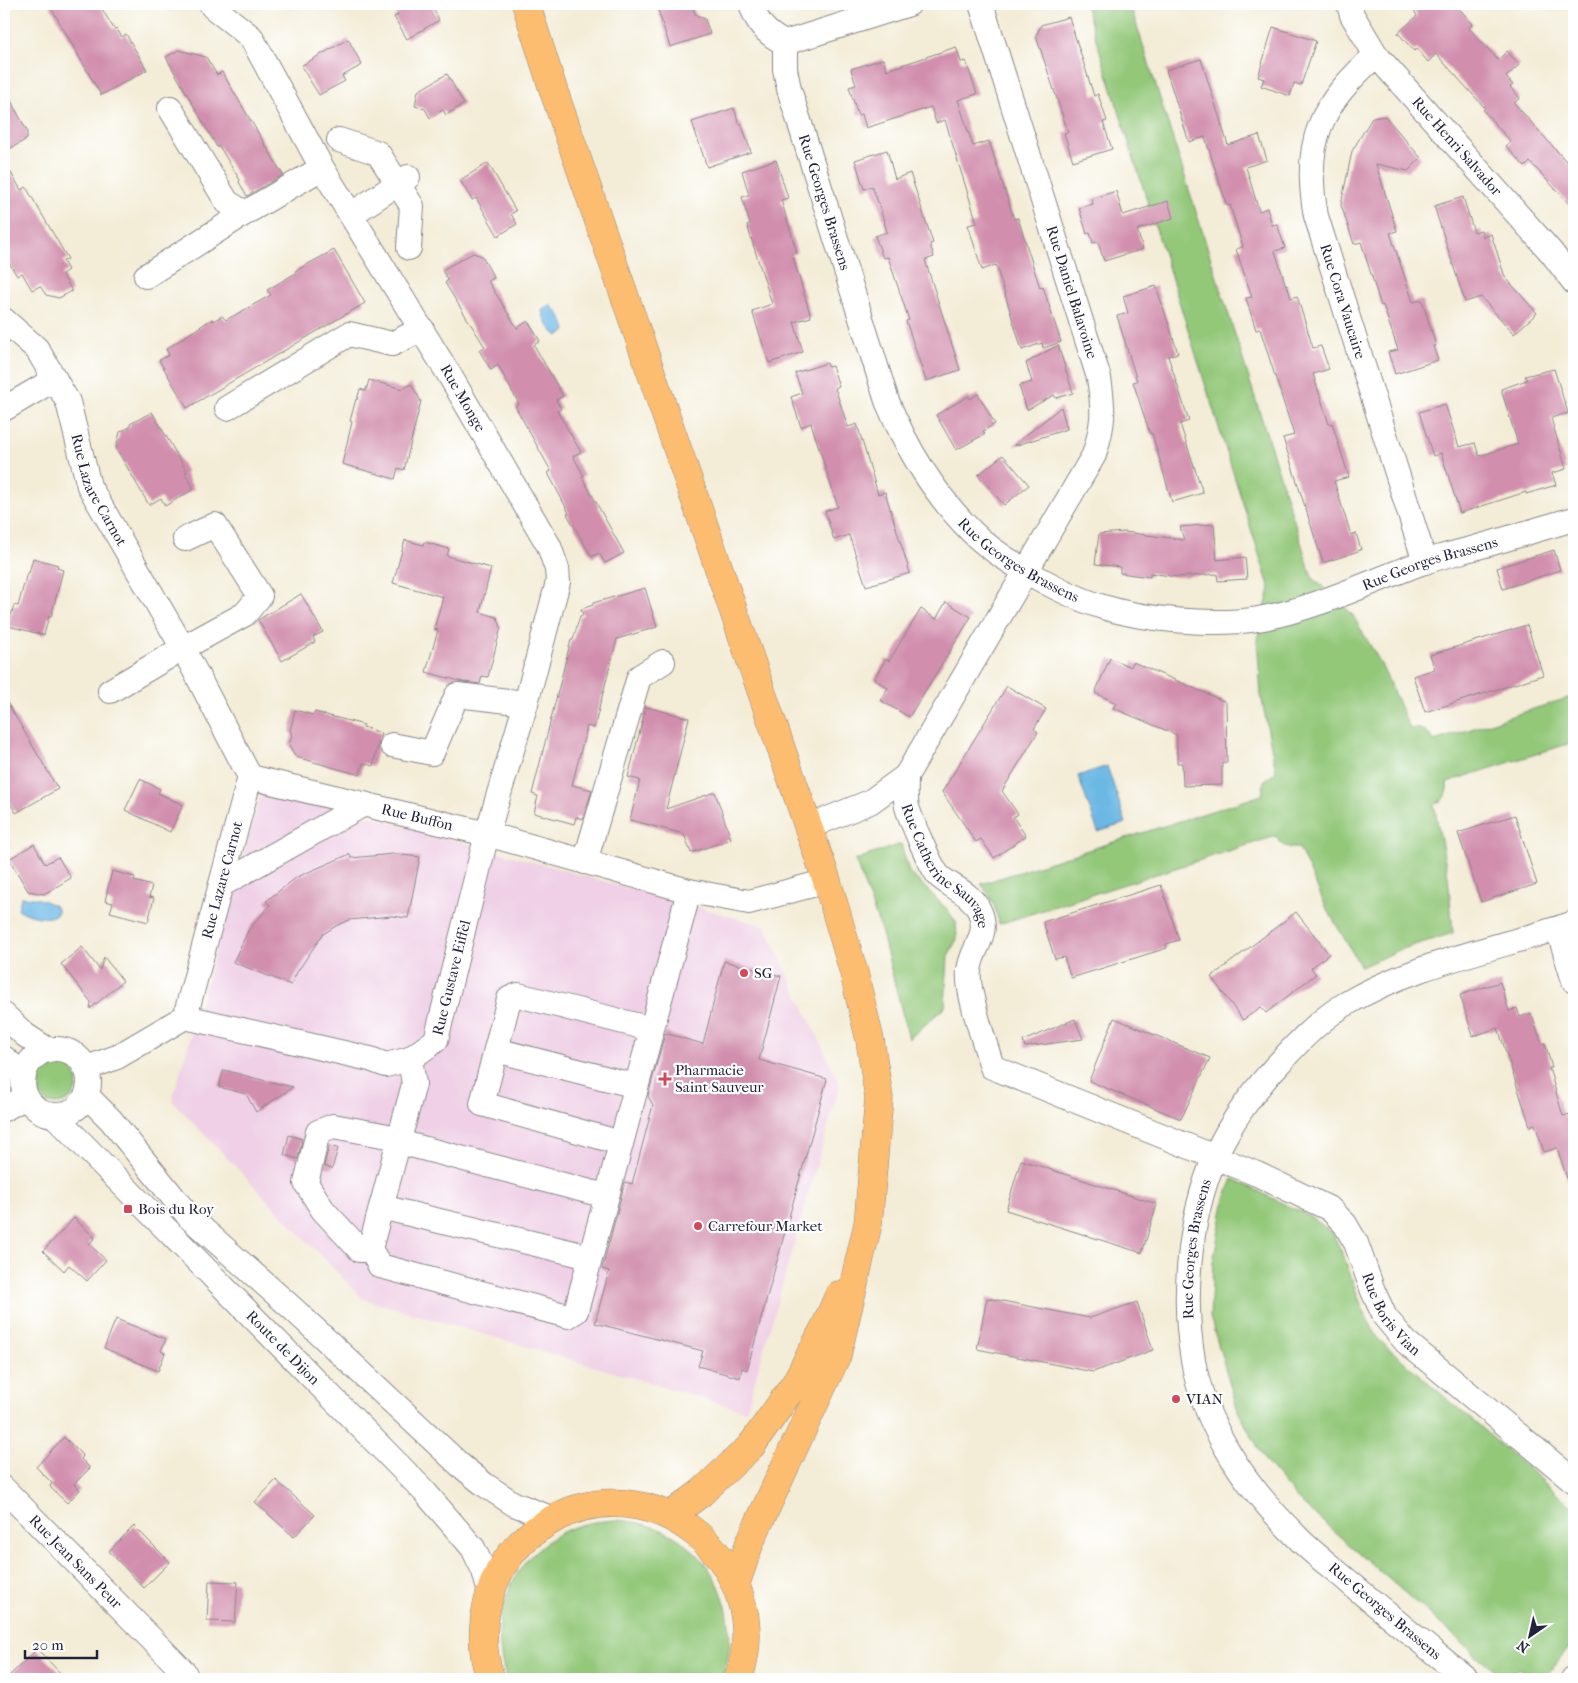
<svg xmlns="http://www.w3.org/2000/svg" width="1578" height="1683" font-family="'IM FELL French Canon',serif">
  <style>
    .built { fill: #efd0e6 }
    .green { fill: #93c879; stroke: #5a755a }
    .water { fill: #6cb8e5; stroke: #476d90 }
    .building { fill: #d18fad }
    .lines { fill: none; stroke-linecap: round; stroke-linejoin: round }
    .minor-casing { stroke: #8a8788; stroke-width: 26 }
    .major-casing { stroke: #8a8788; stroke-width: 29 }
    .minor { stroke: #fff; stroke-width: 24 }
    .major { stroke: #fcbd6f; stroke-width: 28 }
    .poi-dot { fill: #d1495b; stroke: #fff; stroke-width: 2 }
    .labels { text-anchor: middle; dominant-baseline: central; stroke-width: 4.5; stroke-linejoin: round; paint-order: stroke }
    .street-label { font-size: 15px; fill: #22223b; stroke: #fff }
    .poi-label { font-size: 15px; fill: #22223b; stroke: #fff; text-anchor: start }
  </style>
  <rect width="100%" height="100%" fill="#fff"/>
  <filter id="ink" filterUnits="userSpaceOnUse"><feTurbulence type="fractalNoise" baseFrequency=".02" numOctaves="2"/><feDisplacementMap in="SourceGraphic" scale="10" xChannelSelector="R" yChannelSelector="G"/><feConvolveMatrix kernelMatrix="1 2 1 2 8 2 1 2 1" color-interpolation-filters="sRGB"/></filter>
  <filter id="wash" filterUnits="userSpaceOnUse"><feTurbulence type="fractalNoise" baseFrequency=".0096" numOctaves="4" result="noise"/><feDisplacementMap in="SourceGraphic" scale="20" xChannelSelector="R" yChannelSelector="G"/><feGaussianBlur stdDeviation="1.12" result="paint"/><feColorMatrix in="noise" values="0 0 0 0 0 0 0 0 0 0 0 0 0 0 0 0 0 1.4 0 .05"/><feComposite in="paint" operator="in"/></filter>
  <g filter="url(#wash)">
    <rect width="100%" height="100%" fill="#f3ecd6"/>
    <path class="built" d="M263,787L765,926L840,1084L746,1411L363,1299L172,1101Z"/>
    <g class="green">
      <path d="M1085,4H1130L1312,577L1352,614L1380,662L1410,729C1422,727 1428,731 1434,741L1574,696V742L1447,782C1448,793 1445,800 1434,805L1448,876L1453,933L1402,949L1361,967L1327,909L1299,848C1289,849 1281,846 1276,836L999,924C996,908 991,896 981,884L1262,795L1264,781L1276,772L1261,695L1257,639L1270,589Z"/>
      <path d="M901,844L909,872L946,908L956,922L957,939L948,956L945,1007L909,1039L881,930L855,860Z"/>
      <circle cx="56" cy="1083" r="21"/>
      <path d="M1233,1179L1313,1218L1333,1234L1344,1257L1364,1313L1379,1340L1574,1508V1642L1543,1679H1532L1518,1668L1508,1679H1504L1299,1501L1266,1462L1238,1411L1210,1317L1213,1262L1225,1198Z"/>
      <path d="M616,1520C632,1521 648,1524 664,1531C720,1557 743,1623 722,1679H507C486,1621 510,1556 567,1530C582,1523 599,1521 616,1520Z"/>
    </g>
    <g class="water">
      <path d="M550,305C559,312 564,320 566,331L558,336C549,329 544,321 542,310Z"/>
      <path d="M1107,766L1126,823L1098,832L1078,776Z"/>
      <path d="M21,897C34,897 48,900 57,908V914C46,921 29,916 18,909Z"/>
    </g>
    <g id="blocks">
      <g class="building">
        <path d="M49,4H99L114,29L116,28L122,37L126,34L147,70L101,95Z"/>
        <path d="M392,4H431L439,20L407,39L394,17L398,15Z"/>
        <path d="M656,4H692L695,14L705,19L710,34L670,47Z"/>
        <path d="M1411,4H1455L1473,24L1469,28L1498,60L1507,51L1519,65L1506,77L1513,85L1510,87L1520,98L1514,103L1574,170V209L1530,162L1525,167L1506,146L1511,142L1483,110L1485,108L1436,54L1428,62L1417,49L1414,51L1398,33L1417,16Z"/>
        <path d="M1069,17L1094,96L1098,94L1107,121L1103,122L1112,149L1073,161L1064,133L1068,132L1036,36L1041,25Z"/>
        <path d="M1273,27L1316,41L1301,85L1294,83L1290,96L1261,86L1264,79L1258,77Z"/>
        <path d="M348,39L362,65L342,76L345,81L319,95L301,66Z"/>
        <path d="M956,47L961,62L966,61L977,94L958,100L973,146L989,141L1014,219L1018,218L1040,288L1043,287L1061,342L1043,348L1042,343L1022,350L996,265L982,270L968,225L977,223L945,120L936,123L931,107L866,128L862,114L858,115L849,87L856,85L851,69L883,59L887,70Z"/>
        <path d="M179,50L206,57L217,75L222,72L283,175L247,196L239,182L240,180L219,146L217,147L166,57Z"/>
        <path d="M1201,59L1228,145L1259,135L1267,160L1246,167L1259,211L1267,208L1272,225L1277,224L1285,248L1275,251L1286,286L1287,285L1291,298L1297,296L1313,348L1321,346L1329,369L1313,374L1329,424L1332,423L1349,477L1334,481L1351,535L1356,533L1361,550L1323,563L1283,438L1294,435L1260,329L1256,330L1246,298L1252,297L1236,249L1243,247L1230,205L1227,206L1205,137L1189,142L1166,70Z"/>
        <path d="M447,74L464,104L446,115L443,110L430,118L425,109L415,106L418,91Z"/>
        <path d="M4,88L27,131V139L4,152Z"/>
        <path d="M734,108L739,124L741,123L751,152L707,167L692,122Z"/>
        <path d="M1385,116L1421,158L1408,171L1376,164L1397,231L1390,233L1413,302L1422,300L1436,346H1433L1438,360L1395,374L1388,352L1398,350L1383,305L1381,306L1361,242L1354,244L1341,205L1352,151L1372,118Z"/>
        <path d="M887,150L895,179L910,173L933,243L930,244L934,257L925,260L960,370L926,381L906,321L909,320L888,257L883,258L875,236L887,232L879,205L872,186L864,189L855,160Z"/>
        <path d="M776,160L788,198L781,200L797,253L792,254L811,317L794,322L803,352L769,363L752,311L772,304L747,225L750,224L742,197L749,195L742,171Z"/>
        <path d="M4,161L21,190L26,187L68,259L63,261L68,270L62,274L72,291L59,298L46,295L40,286L32,290L22,273L17,276L4,254Z"/>
        <path d="M488,163L516,211L511,214L517,224L498,236L476,198L472,200L460,180Z"/>
        <path d="M1116,191L1123,215L1168,201L1173,218L1137,230L1143,249L1104,261L1098,242L1093,243L1090,233L1087,234L1079,208L1093,204L1091,199Z"/>
        <path d="M1463,197L1474,232L1481,230L1483,237L1491,234L1505,277L1537,313L1514,334L1481,297L1465,302L1434,206Z"/>
        <path d="M334,250L365,303L187,408L159,360L169,355L166,349L212,319L213,321L222,316L226,320L271,295L267,290L296,273L295,271Z"/>
        <path d="M473,253L482,256L494,278L488,281L517,328L528,321L540,341L534,345L563,396L556,400L561,409L557,411L581,452L573,456L584,476L582,477L624,553L605,563L599,553L592,557L567,514L569,513L548,473L551,471L515,406L519,404L498,365L491,370L479,350L485,347L445,283L448,280L442,270Z"/>
        <path d="M1156,286L1178,353L1168,356L1189,421L1180,424L1203,493L1172,502L1152,433L1150,434L1133,382L1137,381L1117,316L1128,313L1123,296Z"/>
        <path d="M1058,345L1073,393L1056,398L1054,395L1027,410L1019,386L1032,382L1026,363Z"/>
        <path d="M827,363L828,367L832,366L839,386L835,388L848,427L857,424L878,494L885,492L910,573L866,586L849,535L834,540L825,511L838,507L811,423L801,427L791,397L802,393L795,373Z"/>
        <path d="M1554,369L1568,413L1551,418L1566,469L1552,473L1556,485L1526,494V492L1460,513L1441,453L1433,456L1419,412L1445,404L1459,447L1475,443L1479,456L1518,444L1501,389L1527,380L1525,376Z"/>
        <path d="M369,380L403,389L411,384L421,401L404,470L398,468L395,479L342,464L352,422L350,421L356,399L357,400L360,389L366,391Z"/>
        <path d="M978,394L995,424L983,431L985,434L956,450L936,415L969,396L970,399Z"/>
        <path d="M1061,407L1067,429L1014,446V445Z"/>
        <path d="M152,412L187,472L185,473L194,489L165,506L161,498L149,505L116,448L120,432L130,427V424Z"/>
        <path d="M1003,455L1029,485L1004,505L978,475Z"/>
        <path d="M1214,524L1217,560L1245,557L1247,579L1218,581L1217,574L1177,577L1150,573V577L1120,573V567L1095,564L1099,534L1125,532L1184,540L1180,527Z"/>
        <path d="M405,540L423,545L424,542L449,549L447,556L491,568L480,612L497,617L501,627L488,677L482,676L480,684L463,682L426,672L438,630L434,629L443,597L393,583Z"/>
        <path d="M1554,550L1560,570L1503,589L1497,568Z"/>
        <path d="M33,558L58,565L57,568L63,570L51,617L49,616L44,635L8,626L14,605L18,606L27,573H29Z"/>
        <path d="M645,588L657,627L617,639L594,728L587,726L572,785L592,790L583,819L576,817L574,824L534,813L538,796L532,794L571,640H573L580,616L583,615L581,609L593,605V603Z"/>
        <path d="M301,594L323,632L313,637L315,642L282,661L258,620Z"/>
        <path d="M946,602L971,617L909,717L880,700L888,688L874,679L886,659L889,661L921,609L936,619Z"/>
        <path d="M1527,625L1543,675L1425,712L1413,676L1435,669L1430,655Z"/>
        <path d="M1110,658L1131,667L1133,662L1226,702L1227,763H1222V785L1183,786L1182,763H1177V735L1113,708L1116,703L1095,693Z"/>
        <path d="M1007,686L1046,709L1034,729L1038,732L1002,791L1018,814L1013,817L1026,836L994,858L981,839L976,842L942,792Z"/>
        <path d="M4,697L58,789L16,813L4,792Z"/>
        <path d="M646,707L689,718L666,809L715,792L731,839L691,853L684,834L630,820L640,780L628,777Z"/>
        <path d="M295,710L313,715L315,712L364,725L363,727L381,733L373,766L363,763L360,775L296,757L289,745L292,735L290,731Z"/>
        <path d="M140,779L160,789L158,793L183,805L170,832L125,810Z"/>
        <path d="M1515,815L1537,884L1481,902L1458,833Z"/>
        <path d="M34,844L45,864L58,857L71,878L44,894L28,891L9,859Z"/>
        <path d="M350,854L351,858L393,854L420,857L408,918L392,916L349,920L336,926L323,934L297,972L291,985L233,962L249,929L270,905L266,901L297,877Z"/>
        <path d="M112,871L135,877L134,881L152,886L149,897L154,898L148,922L110,912L113,903L105,901Z"/>
        <path d="M1161,885L1179,940L1166,944L1167,948L1071,978L1064,957L1055,959L1043,922Z"/>
        <path d="M1296,912L1329,954L1311,968L1316,974L1266,1013L1261,1007L1243,1020L1211,977Z"/>
        <path d="M82,947L100,970L104,957L123,981L90,1009L91,1002L61,964Z"/>
        <path d="M724,961L781,976L759,1060L827,1079L747,1370L742,1368L740,1378L698,1366L703,1351L595,1323L609,1271L602,1269L625,1182L632,1184L653,1105L648,1096L665,1033L703,1044Z"/>
        <path d="M1500,982L1509,1011L1517,1008L1520,1017L1531,1013L1542,1044L1545,1043L1552,1068H1549L1563,1116L1574,1113V1189L1571,1190L1557,1148L1544,1152L1535,1124L1530,1126L1498,1028L1473,1036L1460,995Z"/>
        <path d="M1114,1018L1210,1058L1181,1119L1089,1081Z"/>
        <path d="M1075,1019L1083,1039L1025,1047L1023,1041Z"/>
        <path d="M224,1070L258,1079L293,1087L256,1112L246,1094L219,1087Z"/>
        <path d="M289,1135L302,1139L298,1159L284,1155Z"/>
        <path d="M329,1146L338,1148L332,1169L324,1166Z"/>
        <path d="M1021,1160L1157,1204L1142,1253L1006,1210Z"/>
        <path d="M74,1218L95,1238L89,1244L106,1260L87,1281L69,1265L64,1271L43,1251Z"/>
        <path d="M987,1298L1090,1318L1137,1302L1153,1350L1093,1372L977,1349Z"/>
        <path d="M116,1319L166,1339L161,1351L165,1353L158,1371L104,1348Z"/>
        <path d="M64,1437L83,1456L81,1459L90,1468L74,1484L80,1490L67,1503L52,1489L50,1486L52,1483L36,1467Z"/>
        <path d="M276,1480L315,1515L294,1537L255,1502Z"/>
        <path d="M134,1526L170,1562L144,1588L109,1551Z"/>
        <path d="M209,1581L238,1582L235,1622L207,1621Z"/>
        <path d="M37,1649L66,1679H6Z"/>
      </g>
    </g>
  </g>
  <g filter="url(#ink)">
    <use href="#blocks" fill-opacity="0" stroke="#8a8788" stroke-width="1"/>
    <g class="lines">
      <defs>
        <g id="minor">
          <path d="M751,4C757,23 766,34 785,43"/>
          <path id="s1" d="M981,4L1099,378C1104,411 1104,423 1094,455L906,776C906,786 905,798 907,807C911,820 931,868 939,876C952,888 970,892 979,910C991,935 971,948 969,971C966,992 986,1045 992,1067L1257,1174L1330,1209L1345,1224L1356,1243L1373,1291L1385,1317L1406,1342L1574,1481"/>
          <path id="s2" d="M1349,4L1352,15L1376,55L1551,252L1574,282"/>
          <path id="s3" d="M785,43V69L789,89L887,401C907,449 935,495 972,532C1000,560 1064,595 1103,607C1145,620 1214,626 1258,619C1316,609 1369,582 1424,562C1442,556 1460,552 1478,547C1510,538 1542,528 1574,519"/>
          <path d="M785,43L909,4"/>
          <path id="s4" d="M1376,55C1321,104 1302,141 1316,216L1425,562"/>
          <path d="M170,108L227,202L245,213"/>
          <path d="M339,140L378,153L412,206L409,248"/>
          <path d="M352,214L408,177"/>
          <path d="M146,276L245,213L322,168"/>
          <path id="s5" d="M4,320L37,349L68,402L89,486L183,648L250,777L185,1017L117,1057L87,1068"/>
          <path d="M227,408L349,334L392,344L422,329"/>
          <path d="M4,409L55,379"/>
          <path d="M110,691L183,648L245,614L260,596L215,525L185,539"/>
          <path d="M392,745L432,753L457,695L526,703"/>
          <path id="s6" d="M250,777L487,834L689,891L749,902L827,881"/>
          <path d="M808,827L870,802L906,776"/>
          <path d="M585,862L639,677L663,662"/>
          <path d="M221,885L364,804"/>
          <path d="M1558,929L1574,981"/>
          <path d="M4,1015L25,1035L48,1050"/>
          <path id="s7" d="M185,1017L370,1059L386,1065L410,1059L436,1040L487,834L526,703L558,582L557,569L549,546L453,381L322,168L251,37L213,7L211,4"/>
          <circle cx="56" cy="1082" r="33"/>
          <path d="M496,1050L636,1086"/>
          <path d="M4,1058L24,1076"/>
          <path d="M87,1096L111,1120L190,1218L292,1308L460,1465L485,1485L514,1504L553,1519"/>
          <path d="M4,1109L26,1097"/>
          <path id="s8" d="M55,1116L424,1491L473,1548L484,1571L490,1593"/>
          <path d="M399,1138L333,1126L318,1132L306,1183L323,1210L360,1250L370,1249L414,1084L410,1059"/>
          <path d="M399,1142L606,1196"/>
          <path d="M621,1143L482,1104L509,999L518,995L651,1029"/>
          <path d="M381,1207L590,1257"/>
          <path d="M370,1249L380,1266L568,1316L576,1311L689,891"/>
          <path id="s9" d="M4,1489L184,1672L187,1679"/>
          <path id="s10" d="M1467,1679C1427,1647 1388,1615 1349,1582C1332,1567 1312,1553 1296,1536C1271,1511 1246,1482 1228,1451C1212,1424 1198,1391 1193,1360C1181,1291 1190,1205 1222,1142C1238,1111 1259,1084 1283,1059C1301,1039 1321,1019 1344,1005C1414,963 1497,949 1574,923"/>
          <path d="M1573,1679L1574,1678"/>
        </g>
        <g id="major">
          <path d="M526,4L553,89L827,881L854,973L870,1040L879,1098L868,1224L837,1355L750,1542L736,1583"/>
          <path d="M670,1516L701,1493L751,1446L795,1384L826,1325L839,1295"/>
          <path d="M491,1679C479,1649 482,1613 494,1583C504,1559 522,1538 545,1524C648,1457 780,1564 738,1679"/>
        </g>
      </defs>
      <use href="#minor" class="minor-casing"/>
      <use href="#major" class="major-casing"/>
      <use href="#minor" class="minor"/>
      <use href="#major" class="major"/>
    </g>
  </g>
  <g class="poi-dot">
    <circle cx="744" cy="973" r="5"/>
    <path d="M662.5 1071.5h5v5h5v5h-5v5h-5v-5h-5v-5h5z"/>
    <rect x="123" y="1204" width="10" height="10" rx="2.5"/>
    <circle cx="698" cy="1226" r="5"/>
    <circle cx="1176" cy="1399" r="5"/>
  </g>
  <g class="labels">
    <g class="street-label">
      <text stroke="none"><textPath href="#s2" startOffset="180">Rue Henri Salvador</textPath></text>
      <text stroke="none"><textPath href="#s3" startOffset="165">Rue Georges Brassens</textPath></text>
      <text stroke="none"><textPath href="#s1" startOffset="302">Rue Daniel Balavoine</textPath></text>
      <text stroke="none"><textPath href="#s4" startOffset="272">Rue Cora Vaucaire</textPath></text>
      <text transform="translate(463 398) rotate(60)">Rue Monge</text>
      <text stroke="none"><textPath href="#s5" startOffset="199">Rue Lazare Carnot</textPath></text>
      <text stroke="none"><textPath href="#s3" startOffset="585">Rue Georges Brassens</textPath></text>
      <text stroke="none"><textPath href="#s3" startOffset="1020">Rue Georges Brassens</textPath></text>
      <text stroke="none"><textPath href="#s6" startOffset="172">Rue Buffon</textPath></text>
      <text stroke="none"><textPath href="#s1" startOffset="946">Rue Catherine Sauvage</textPath></text>
      <text transform="translate(222 880) rotate(-75)">Rue Lazare Carnot</text>
      <text stroke="none"><textPath href="#s7" startOffset="328">Rue Gustave Eiffel</textPath></text>
      <text stroke="none"><textPath href="#s10" startOffset="542">Rue Georges Brassens</textPath></text>
      <text stroke="none"><textPath href="#s1" startOffset="1656">Rue Boris Vian</textPath></text>
      <text stroke="none"><textPath href="#s8" startOffset="325">Route de Dijon</textPath></text>
      <text stroke="none"><textPath href="#s9" startOffset="102">Rue Jean Sans Peur</textPath></text>
      <text transform="translate(1385 1611) rotate(40)">Rue Georges Brassens</text>
    </g>
    <g class="poi-label">
      <text x="754" y="973">SG</text>
      <text x="675" y="1070">Pharmacie<tspan x="675" dy="17">Saint Sauveur</tspan></text>
      <text x="138" y="1209">Bois du Roy</text>
      <text x="708" y="1226">Carrefour Market</text>
      <text x="1186" y="1399">VIAN</text>
    </g>
  </g>
  <rect width="1578" height="1683" fill="none" stroke="#fff" stroke-width="20"/>
  <g transform="translate(1530 1636) rotate(214)" stroke="#ffffff" stroke-width="4" paint-order="stroke">
  <path d="M0-4L9 19L0 12L-9 19Z" fill="#22223b"/>
  <text y="-8" font-size="14" font-weight="bold" text-anchor="middle" fill="#22223b">N</text>
  </g>
  <path d="M25 1650v8h72v-8" fill="none" stroke="#22223b" stroke-width="2.5"/>
  <text x="32" y="1650" font-size="15" fill="#22223b" stroke="#ffffff" stroke-width="4" paint-order="stroke">20 m</text>
</svg>
